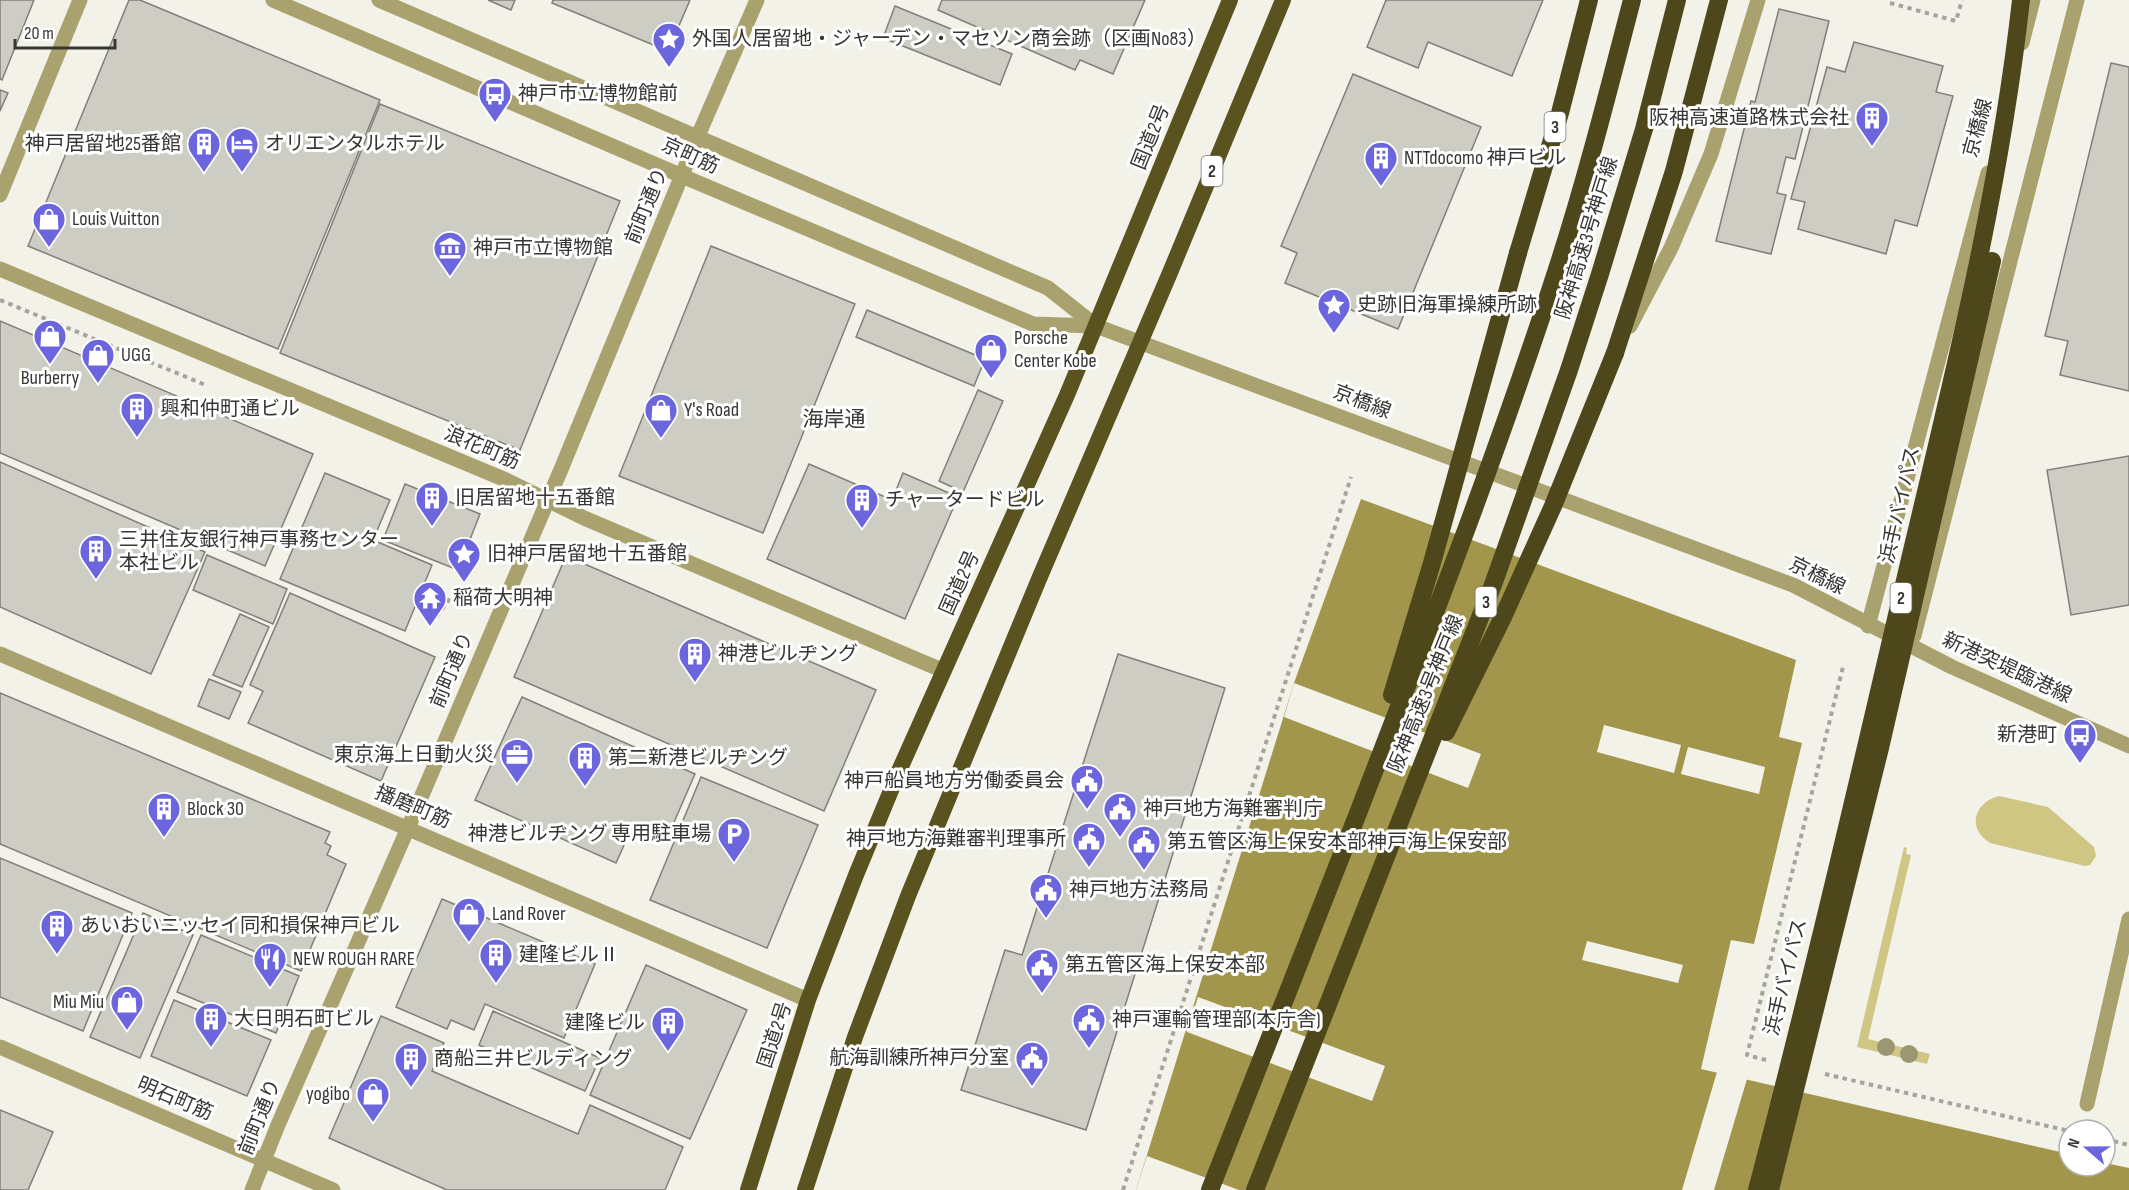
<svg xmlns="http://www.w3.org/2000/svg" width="2129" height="1190" font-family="'Sofia Sans Condensed','Noto Sans JP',sans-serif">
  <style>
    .green { fill: #d0c684 }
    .water { fill: #a1964b }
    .pier { fill: #f3f2e9 }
    .building { fill: #cecdc4; stroke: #818078; stroke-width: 1.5 }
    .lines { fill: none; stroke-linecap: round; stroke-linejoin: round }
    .path { stroke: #a5a49d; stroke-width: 4; stroke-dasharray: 4.5 4.5; stroke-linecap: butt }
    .service { stroke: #a9a26e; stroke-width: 15 }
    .minor { stroke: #a9a26e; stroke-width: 15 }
    .tertiary { stroke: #a9a26e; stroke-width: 15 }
    .trunk { stroke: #5a531f; stroke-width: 16 }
    .motorway { stroke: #4d471b; stroke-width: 18 }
    .motorway-bridge { stroke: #4d471b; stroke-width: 18 }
    .tree { fill: #9c9773 }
    .labels { text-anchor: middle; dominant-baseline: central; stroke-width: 6; stroke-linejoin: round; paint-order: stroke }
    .shield { fill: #fff; stroke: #737270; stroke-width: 1.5 }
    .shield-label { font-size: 18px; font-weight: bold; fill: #373633 }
    .poi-label { font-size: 20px; fill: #373633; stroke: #fff; text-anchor: start }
    .street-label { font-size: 20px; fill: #373633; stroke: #fff }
    .neighbourhood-label { font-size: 21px; fill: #373633; stroke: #fff }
  </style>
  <rect width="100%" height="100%" fill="#f3f2e9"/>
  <g class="green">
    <path d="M1999,796L2048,807L2094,847L2096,856L2090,865L2085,866L1990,843C1967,829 1973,803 1999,796Z"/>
    <path d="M1904,847L1907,848L1906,854L1911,855L1868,1039L1930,1054L1927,1064L1857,1047Z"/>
  </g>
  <path class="water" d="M1361,499L1796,660L1779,737L1802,743L1754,944L1731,940L1701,1069L2069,1154V1166H2105V1163L2129,1168V1190H1136L1294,683Z"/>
  <g class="pier">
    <path d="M1294,683L1481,754L1468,788L1284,717Z"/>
    <path d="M1604,725L1681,745L1674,773L1597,752Z"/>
    <path d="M1688,747L1765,767L1759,794L1681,774Z"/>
    <path d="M1587,941L1683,965L1678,983L1582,960Z"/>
    <path d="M1198,997L1385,1066L1372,1101L1187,1032Z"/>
    <path d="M1717,1072L1747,1079L1714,1190H1682Z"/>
    <path d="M1147,1156L1239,1190H1136Z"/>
  </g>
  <g class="building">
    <path d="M0,0H34L2,80L0,79Z"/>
    <path d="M129,0H140L380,100L278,349L28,246Z"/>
    <path d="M488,0H515L511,10Z"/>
    <path d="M553,0H690L668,51L552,3Z"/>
    <path d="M942,0H1145L1113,74L1080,60L1075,70L938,10Z"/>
    <path d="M1386,0H1543L1512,76L1428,42L1418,68L1367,47Z"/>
    <path d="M895,6L1012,54L1000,85L883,38Z"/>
    <path d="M1779,9L1829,21L1795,159L1786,157L1777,193L1786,195L1771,254L1716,241L1751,101L1755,102Z"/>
    <path d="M1854,42L1943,66L1936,92L1953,96L1917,226L1895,220L1886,254L1798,229L1805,202L1791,199L1827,67L1845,72Z"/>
    <path d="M2111,63L2129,67V391L2060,375L2068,341L2045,336Z"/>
    <path d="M1353,74L1481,127L1398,329L1285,283L1297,253L1281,246Z"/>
    <path d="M0,90L8,93L0,111Z"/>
    <path d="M380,104L620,201L520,450L280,353Z"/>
    <path d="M711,246L855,304L763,533L619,476Z"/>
    <path d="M867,310L985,359L974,386L856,337Z"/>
    <path d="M0,321L313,454L265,566L0,453Z"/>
    <path d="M978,390L1003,401L963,492L939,481Z"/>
    <path d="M2129,456V605L2071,615L2047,470Z"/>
    <path d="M0,462L205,552L151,674L0,607Z"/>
    <path d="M809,464L892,500L903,473L958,497L905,619L767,559Z"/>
    <path d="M325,473L390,500L373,540L432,565L405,631L280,579Z"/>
    <path d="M405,484L480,514L458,570L383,540Z"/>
    <path d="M207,555L287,589L273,624L193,590Z"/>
    <path d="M566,556L876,690L824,811L514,677Z"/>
    <path d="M290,593L435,657L381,781L248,723L263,691L250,685Z"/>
    <path d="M240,614L269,627L242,687L213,675Z"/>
    <path d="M1118,654L1225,688L1086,1130L961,1090L1005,950L1022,955Z"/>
    <path d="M209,679L241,692L229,719L198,706Z"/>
    <path d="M0,693L330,832L325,843L331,846L327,855L346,864L301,971L0,844Z"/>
    <path d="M522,697L695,774L668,836L643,825L637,838L629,834L616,863L475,800Z"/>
    <path d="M701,777L818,825L767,948L650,900Z"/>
    <path d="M0,858L132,913L83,1031L0,997Z"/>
    <path d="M442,899L595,964L564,1038L485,1004L474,1030L451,1020L447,1029L396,1007Z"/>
    <path d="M143,913L193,935L140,1058L90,1037Z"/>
    <path d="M201,935L299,976L276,1033L177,992Z"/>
    <path d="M646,965L747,1010L690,1139L590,1095Z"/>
    <path d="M174,1000L271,1040L247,1096L151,1056Z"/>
    <path d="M493,1011L600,1058L585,1091L479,1045Z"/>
    <path d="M381,1016L444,1043L432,1071L578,1134L590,1105L683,1147L665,1190H447L329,1138Z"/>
    <path d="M0,1110L53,1132L28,1190H0Z"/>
  </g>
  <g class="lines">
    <g class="path">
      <path d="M1890,3L1956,21L1962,0"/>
      <path d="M0,300L208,386"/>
      <path d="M431,624L453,594L472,600"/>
      <path d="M1766,1060L1747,1055L1843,667"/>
      <path d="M1825,1074L2069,1131"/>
      <path d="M2105,1139L2129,1145"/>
      <path d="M1123,1190L1351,477"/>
    </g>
    <g class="service">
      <path d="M1630,326L1671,248L1711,154L1758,0"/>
      <path d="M2087,1104L2129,919"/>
    </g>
    <g class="minor">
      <path d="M0,269L506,480L584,518L944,671"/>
      <path d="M0,654L808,1000"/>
    </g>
    <g class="tertiary">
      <path d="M273,0L682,176L1033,324L1096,326L1793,585L1952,667L2129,746"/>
      <path d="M379,0L1048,288L1096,326"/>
      <path d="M2022,43L2033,0"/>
      <path d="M0,195L80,0"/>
      <path d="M1868,626L1988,173"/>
      <path d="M1914,636L2077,0"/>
      <path d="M0,1047L333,1190"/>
      <path d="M252,1190L278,1125L408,828L562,467L698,136L757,0"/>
    </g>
    <g class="trunk">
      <path d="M748,1190L808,1000L856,875L899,771L1067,395L1230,0"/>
      <path d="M805,1190L855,1037L908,896L1039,579L1169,275L1283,0"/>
    </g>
    <g class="motorway">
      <path d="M1518,253L1560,113L1589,0"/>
      <path d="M1615,353L1674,171L1719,0"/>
      <path d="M1210,1190L1353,826"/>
    </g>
    <g class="motorway-bridge">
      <path d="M1392,695L1432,563L1518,253"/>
      <path d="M1446,732L1503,617L1553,506L1615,353"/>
      <path d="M1353,826C1425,640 1498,453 1559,263C1587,176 1609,88 1632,0"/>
      <path d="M1255,1190L1494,582L1569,370L1600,274L1644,129L1677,0"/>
      <path d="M1757,1190C1812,981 1861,769 1910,559C1954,374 2000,189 2021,0"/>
      <path d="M1770,1190L1880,748L1992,261"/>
    </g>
  </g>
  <g class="tree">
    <circle cx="1886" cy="1047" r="9"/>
    <circle cx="1909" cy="1054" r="9"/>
  </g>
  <defs>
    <symbol id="sight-pin" viewBox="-11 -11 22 30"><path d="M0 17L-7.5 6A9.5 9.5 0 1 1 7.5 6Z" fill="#6b65de" stroke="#fff"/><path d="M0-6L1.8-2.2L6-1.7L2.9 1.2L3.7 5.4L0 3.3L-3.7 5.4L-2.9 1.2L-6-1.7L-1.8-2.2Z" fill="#fff"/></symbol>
    <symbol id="bus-pin" viewBox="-11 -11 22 30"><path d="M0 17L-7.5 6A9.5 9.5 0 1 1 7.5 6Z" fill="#6b65de" stroke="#fff"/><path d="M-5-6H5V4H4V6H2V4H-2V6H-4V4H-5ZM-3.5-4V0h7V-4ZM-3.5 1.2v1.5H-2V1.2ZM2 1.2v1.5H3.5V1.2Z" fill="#fff"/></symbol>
    <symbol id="building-pin" viewBox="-11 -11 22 30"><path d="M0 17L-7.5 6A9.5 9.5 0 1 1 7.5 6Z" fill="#6b65de" stroke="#fff"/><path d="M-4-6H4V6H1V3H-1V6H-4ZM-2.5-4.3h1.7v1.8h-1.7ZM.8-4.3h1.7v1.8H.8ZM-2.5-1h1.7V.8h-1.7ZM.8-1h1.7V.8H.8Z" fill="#fff"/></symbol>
    <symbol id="hotel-pin" viewBox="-11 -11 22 30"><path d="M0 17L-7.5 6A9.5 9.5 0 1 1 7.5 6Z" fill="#6b65de" stroke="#fff"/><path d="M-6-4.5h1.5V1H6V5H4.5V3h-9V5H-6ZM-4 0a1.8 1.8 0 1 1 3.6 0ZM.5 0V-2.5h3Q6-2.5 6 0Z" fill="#fff"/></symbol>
    <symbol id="shop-pin" viewBox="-11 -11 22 30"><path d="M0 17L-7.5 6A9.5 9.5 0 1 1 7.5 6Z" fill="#6b65de" stroke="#fff"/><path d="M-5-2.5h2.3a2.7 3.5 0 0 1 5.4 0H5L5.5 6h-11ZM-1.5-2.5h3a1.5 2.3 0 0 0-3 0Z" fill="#fff"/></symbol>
    <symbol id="museum-pin" viewBox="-11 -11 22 30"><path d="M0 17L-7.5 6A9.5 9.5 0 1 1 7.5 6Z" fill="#6b65de" stroke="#fff"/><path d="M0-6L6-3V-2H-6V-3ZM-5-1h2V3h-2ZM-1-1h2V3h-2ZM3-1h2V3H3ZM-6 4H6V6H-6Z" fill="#fff"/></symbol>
    <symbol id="temple-pin" viewBox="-11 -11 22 30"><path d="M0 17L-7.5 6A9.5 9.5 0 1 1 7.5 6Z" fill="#6b65de" stroke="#fff"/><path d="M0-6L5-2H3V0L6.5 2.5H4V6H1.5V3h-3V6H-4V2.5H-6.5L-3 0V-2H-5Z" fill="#fff"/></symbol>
    <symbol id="office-pin" viewBox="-11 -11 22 30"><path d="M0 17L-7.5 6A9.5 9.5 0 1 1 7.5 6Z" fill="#6b65de" stroke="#fff"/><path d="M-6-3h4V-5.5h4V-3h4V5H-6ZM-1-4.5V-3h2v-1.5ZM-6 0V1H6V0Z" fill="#fff"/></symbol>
    <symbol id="civic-pin" viewBox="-11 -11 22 30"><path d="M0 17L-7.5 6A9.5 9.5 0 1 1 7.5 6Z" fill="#6b65de" stroke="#fff"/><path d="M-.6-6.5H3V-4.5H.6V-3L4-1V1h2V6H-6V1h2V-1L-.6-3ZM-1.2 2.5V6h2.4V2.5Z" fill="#fff"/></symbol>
    <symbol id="parking-pin" viewBox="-11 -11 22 30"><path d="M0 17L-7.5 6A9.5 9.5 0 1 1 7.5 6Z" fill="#6b65de" stroke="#fff"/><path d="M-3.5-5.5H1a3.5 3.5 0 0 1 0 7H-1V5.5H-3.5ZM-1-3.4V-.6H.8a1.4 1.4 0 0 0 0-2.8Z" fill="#fff"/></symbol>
    <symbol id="restaurant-pin" viewBox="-11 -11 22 30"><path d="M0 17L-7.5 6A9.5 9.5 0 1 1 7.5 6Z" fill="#6b65de" stroke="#fff"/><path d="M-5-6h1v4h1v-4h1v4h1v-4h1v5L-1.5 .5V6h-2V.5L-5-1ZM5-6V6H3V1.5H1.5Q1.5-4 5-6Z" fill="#fff"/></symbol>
  </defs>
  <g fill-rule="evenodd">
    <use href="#sight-pin" x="650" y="20" width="38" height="52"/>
    <use href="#bus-pin" x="476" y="75" width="38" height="52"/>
    <use href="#building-pin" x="1853" y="99" width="38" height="52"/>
    <use href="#building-pin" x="185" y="125" width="38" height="52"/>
    <use href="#hotel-pin" x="223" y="125" width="38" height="52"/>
    <use href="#building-pin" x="1362" y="139" width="38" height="52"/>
    <use href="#shop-pin" x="30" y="200" width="38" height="52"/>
    <use href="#museum-pin" x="431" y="229" width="38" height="52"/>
    <use href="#sight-pin" x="1315" y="286" width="38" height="52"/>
    <use href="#shop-pin" x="31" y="317" width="38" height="52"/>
    <use href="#shop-pin" x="972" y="331" width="38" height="52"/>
    <use href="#shop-pin" x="79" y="336" width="38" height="52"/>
    <use href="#building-pin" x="118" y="390" width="38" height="52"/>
    <use href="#shop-pin" x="642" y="391" width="38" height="52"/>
    <use href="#building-pin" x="413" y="479" width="38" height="52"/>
    <use href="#building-pin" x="843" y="481" width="38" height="52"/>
    <use href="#building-pin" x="77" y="532" width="38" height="52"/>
    <use href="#sight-pin" x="445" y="535" width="38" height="52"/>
    <use href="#temple-pin" x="411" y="579" width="38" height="52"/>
    <use href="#building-pin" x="676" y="635" width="38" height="52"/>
    <use href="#bus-pin" x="2061" y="716" width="38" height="52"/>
    <use href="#office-pin" x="498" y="736" width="38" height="52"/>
    <use href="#building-pin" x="566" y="739" width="38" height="52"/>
    <use href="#civic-pin" x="1068" y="762" width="38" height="52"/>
    <use href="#building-pin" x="145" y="790" width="38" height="52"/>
    <use href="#civic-pin" x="1101" y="790" width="38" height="52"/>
    <use href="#parking-pin" x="715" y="815" width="38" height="52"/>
    <use href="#civic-pin" x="1070" y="820" width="38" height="52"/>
    <use href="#civic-pin" x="1125" y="823" width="38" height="52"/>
    <use href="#civic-pin" x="1027" y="871" width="38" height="52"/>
    <use href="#shop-pin" x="450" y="895" width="38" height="52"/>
    <use href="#building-pin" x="38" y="907" width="38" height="52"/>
    <use href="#building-pin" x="477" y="936" width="38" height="52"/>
    <use href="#restaurant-pin" x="251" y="940" width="38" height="52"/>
    <use href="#civic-pin" x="1023" y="946" width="38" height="52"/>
    <use href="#shop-pin" x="108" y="983" width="38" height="52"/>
    <use href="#building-pin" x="192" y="1000" width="38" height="52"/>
    <use href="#civic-pin" x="1070" y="1001" width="38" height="52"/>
    <use href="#building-pin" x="649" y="1004" width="38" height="52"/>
    <use href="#civic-pin" x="1013" y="1039" width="38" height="52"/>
    <use href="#building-pin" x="392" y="1040" width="38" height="52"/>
    <use href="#shop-pin" x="354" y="1075" width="38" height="52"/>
  </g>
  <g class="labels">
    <g class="shield">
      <rect x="1544.5" y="112" width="21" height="30" rx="4.5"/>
      <rect x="1201.5" y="156" width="21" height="30" rx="4.5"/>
      <rect x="1890.5" y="583" width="21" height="30" rx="4.5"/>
      <rect x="1475.5" y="587" width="21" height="30" rx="4.5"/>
    </g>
    <g class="shield-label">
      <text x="1555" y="127">3</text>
      <text x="1212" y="171">2</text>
      <text x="1901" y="598">2</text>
      <text x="1486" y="602">3</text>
    </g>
    <g class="poi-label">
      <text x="692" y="39">外国人居留地・ジャーデン・マセソン商会跡（区画No83）</text>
      <text x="518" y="94">神戸市立博物館前</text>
      <text x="1849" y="118" text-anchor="end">阪神高速道路株式会社</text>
      <text x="181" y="144" text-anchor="end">神戸居留地25番館</text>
      <text x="265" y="144">オリエンタルホテル</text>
      <text x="1404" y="158">NTTdocomo 神戸ビル</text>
      <text x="72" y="219">Louis Vuitton</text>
      <text x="473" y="248">神戸市立博物館</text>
      <text x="1357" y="305">史跡旧海軍操練所跡</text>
      <text x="1014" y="338">Porsche<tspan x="1014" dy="23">Center Kobe</tspan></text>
      <text x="121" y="355">UGG</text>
      <text x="50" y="378" text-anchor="middle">Burberry</text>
      <text x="160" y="409">興和仲町通ビル</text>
      <text x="684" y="410">Y's Road</text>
      <text x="455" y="498">旧居留地十五番館</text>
      <text x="885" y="500">チャータードビル</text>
      <text x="119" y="540">三井住友銀行神戸事務センター<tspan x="119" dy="23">本社ビル</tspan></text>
      <text x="487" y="554">旧神戸居留地十五番館</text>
      <text x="453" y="598">稲荷大明神</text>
      <text x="718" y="654">神港ビルヂング</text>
      <text x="2057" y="735" text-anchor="end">新港町</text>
      <text x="494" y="755" text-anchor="end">東京海上日動火災</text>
      <text x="608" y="758">第二新港ビルヂング</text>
      <text x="1064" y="781" text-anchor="end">神戸船員地方労働委員会</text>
      <text x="187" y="809">Block 30</text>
      <text x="1143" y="809">神戸地方海難審判庁</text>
      <text x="711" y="834" text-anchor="end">神港ビルヂング 専用駐車場</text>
      <text x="1066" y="839" text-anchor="end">神戸地方海難審判理事所</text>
      <text x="1167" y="842">第五管区海上保安本部神戸海上保安部</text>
      <text x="1069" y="890">神戸地方法務局</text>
      <text x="492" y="914">Land Rover</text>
      <text x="80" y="926">あいおいニッセイ同和損保神戸ビル</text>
      <text x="519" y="955">建隆ビルⅡ</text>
      <text x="293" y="959">NEW ROUGH RARE</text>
      <text x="1065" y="965">第五管区海上保安本部</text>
      <text x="104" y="1002" text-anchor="end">Miu Miu</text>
      <text x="234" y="1019">大日明石町ビル</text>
      <text x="1112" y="1020">神戸運輸管理部(本庁舎)</text>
      <text x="645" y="1023" text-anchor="end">建隆ビル</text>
      <text x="1009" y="1058" text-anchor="end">航海訓練所神戸分室</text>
      <text x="434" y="1059">商船三井ビルディング</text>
      <text x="350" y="1094" text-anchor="end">yogibo</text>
    </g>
    <g class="street-label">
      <text transform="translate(1978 128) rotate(-75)">京橋線</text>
      <text transform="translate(1151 137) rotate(-68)">国道2号</text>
      <text transform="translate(690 156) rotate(24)">京町筋</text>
      <text transform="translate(647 206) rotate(-68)">前町通り</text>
      <text transform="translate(1587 238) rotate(-73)">阪神高速3号神戸線</text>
      <text transform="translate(1362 402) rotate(21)">京橋線</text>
      <text transform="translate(482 448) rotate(23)">浪花町筋</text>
      <text transform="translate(1900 505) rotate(-77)">浜手バイパス</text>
      <text transform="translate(1817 576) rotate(26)">京橋線</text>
      <text transform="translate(960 583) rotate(-66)">国道2号</text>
      <text transform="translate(2007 668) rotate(25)">新港突堤臨港線</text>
      <text transform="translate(452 670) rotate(-67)">前町通り</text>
      <text transform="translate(1426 694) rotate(-68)">阪神高速3号神戸線</text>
      <text transform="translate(413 807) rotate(23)">播磨町筋</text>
      <text transform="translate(1786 977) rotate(-76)">浜手バイパス</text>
      <text transform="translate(775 1035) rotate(-72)">国道2号</text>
      <text transform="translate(175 1099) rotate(23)">明石町筋</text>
      <text transform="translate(260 1117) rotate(-68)">前町通り</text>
    </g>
    <g class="neighbourhood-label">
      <text x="834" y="419">海岸通</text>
    </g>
  </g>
  <g transform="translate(2087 1148) rotate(290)"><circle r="28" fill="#ffffff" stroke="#afafad" stroke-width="1.5"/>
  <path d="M0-4.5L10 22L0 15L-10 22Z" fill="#6b65de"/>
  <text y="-9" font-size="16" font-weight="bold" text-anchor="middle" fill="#373633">N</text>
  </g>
  <path d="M15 39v9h100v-9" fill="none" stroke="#373633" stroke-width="3"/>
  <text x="24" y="39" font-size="18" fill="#373633" stroke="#ffffff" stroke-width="4.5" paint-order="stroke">20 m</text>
</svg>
